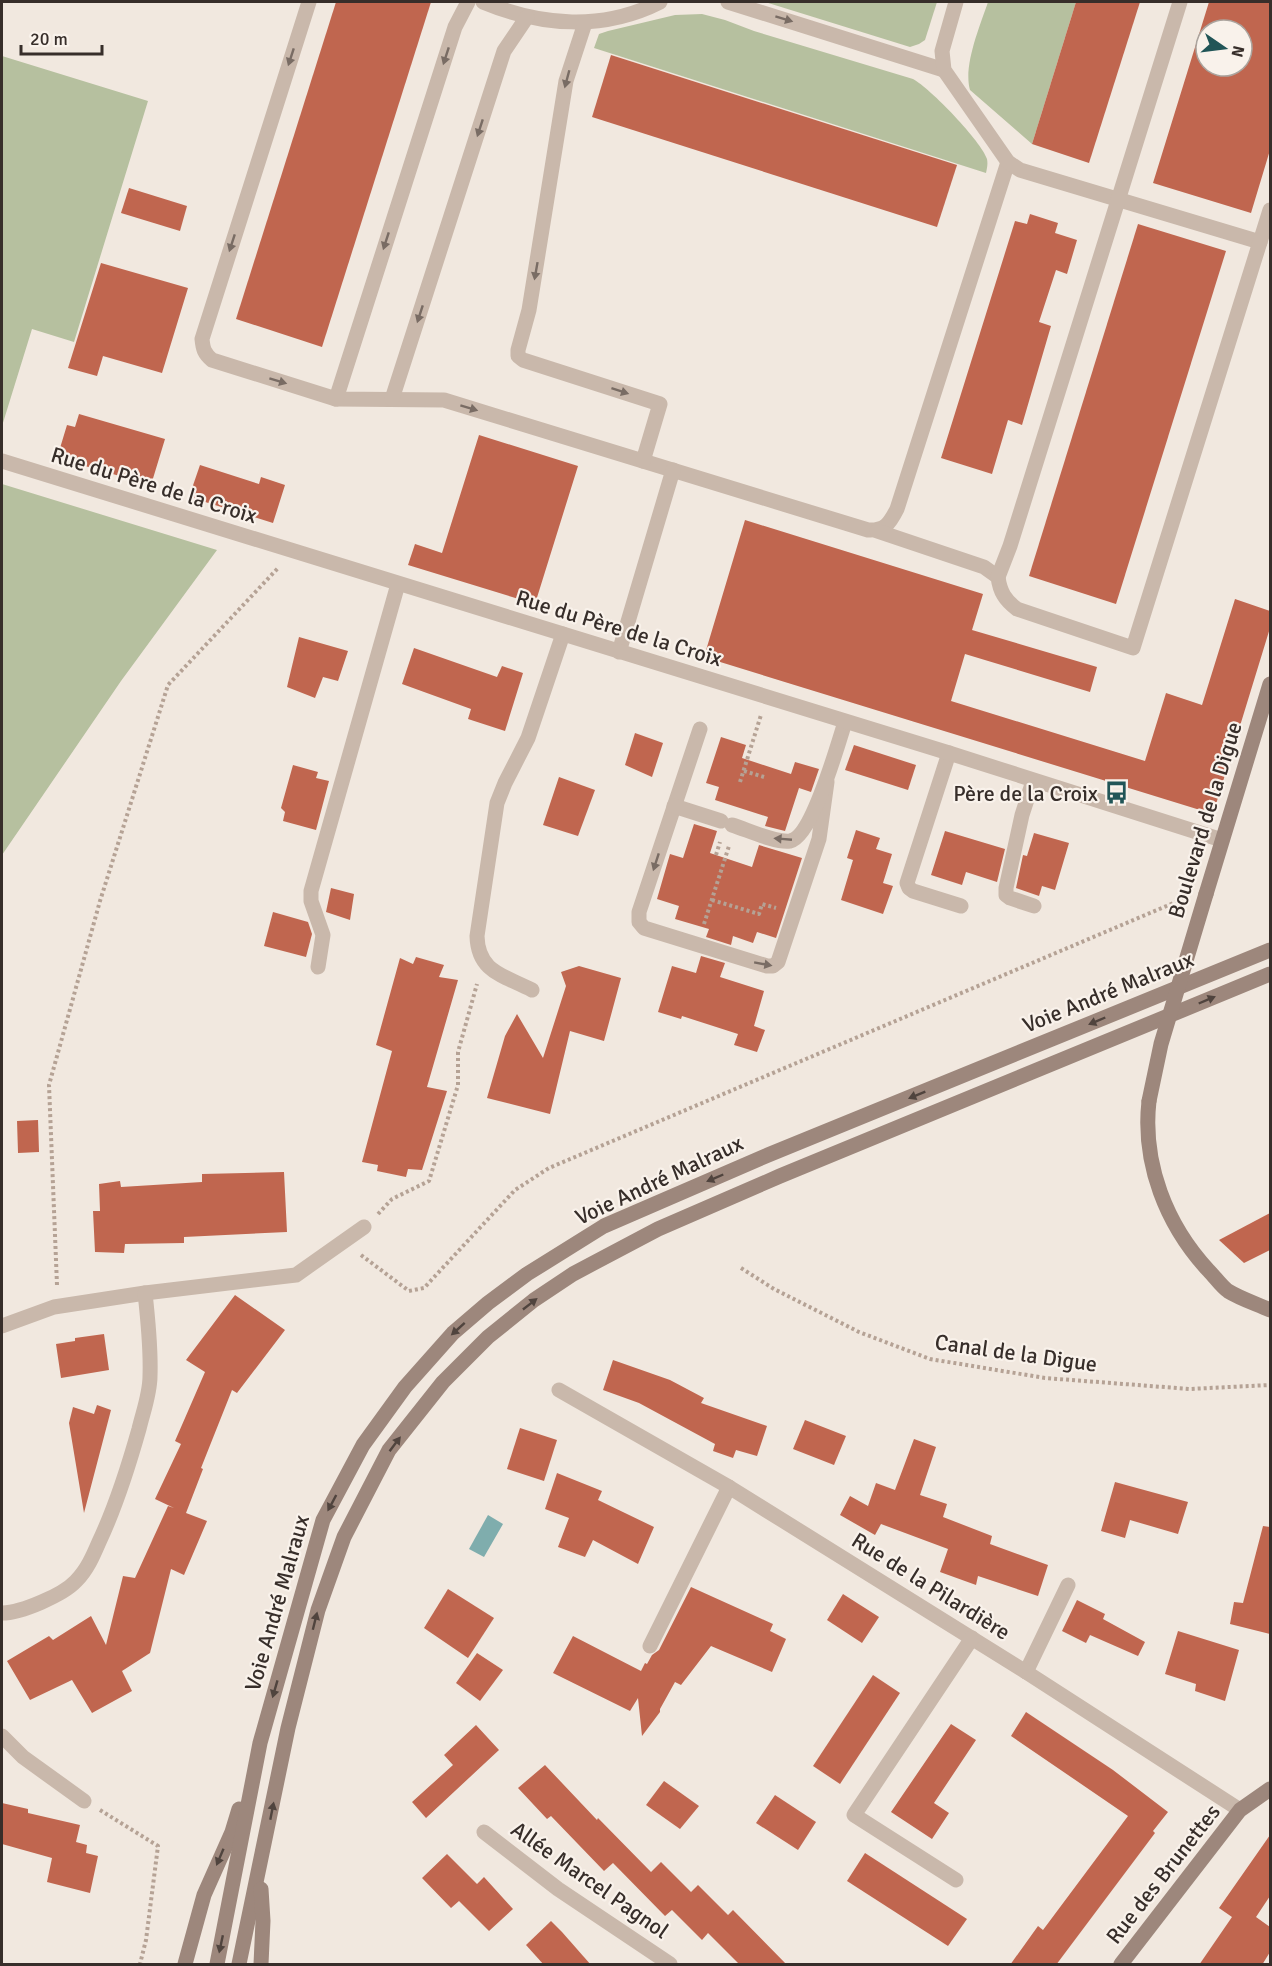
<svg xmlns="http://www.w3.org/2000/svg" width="1272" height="1966" font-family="Signika,sans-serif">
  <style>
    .green { fill: #b6c09f }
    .water { fill: #7fadad }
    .building { fill: #c0664f; fill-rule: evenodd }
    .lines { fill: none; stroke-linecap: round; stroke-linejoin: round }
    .path { stroke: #b5a295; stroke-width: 4; stroke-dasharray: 3 3; stroke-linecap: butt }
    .lane { stroke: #c9b8ab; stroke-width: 15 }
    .street { stroke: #c9b8ab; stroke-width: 15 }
    .secondary { stroke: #9d877c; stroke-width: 15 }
    .secondary-bridge { stroke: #9d877c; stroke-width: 15 }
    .oneway { fill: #796c64 }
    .oneway2 { fill: #50443e }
    .labels { text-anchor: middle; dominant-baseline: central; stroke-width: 4.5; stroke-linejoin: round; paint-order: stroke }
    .street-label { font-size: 22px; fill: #372e2a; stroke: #f9f2eb }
    .poi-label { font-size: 22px; fill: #372e2a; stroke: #f9f2eb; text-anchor: end }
  </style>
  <rect width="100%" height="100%" fill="#f1e8df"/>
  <g class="green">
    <path d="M765,2H937L925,40L919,44L910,47Z"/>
    <path d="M988,2H1076L1032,144L970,90C963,66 980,26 988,2Z"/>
    <path d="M702,14L725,20L754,31L913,79C930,88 982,142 987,159C988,164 987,168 986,173L594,48L599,34L608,31L675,15Z"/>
    <path d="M2,56L148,101L74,342L32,329L2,426Z"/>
    <path d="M2,484L217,550L121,681L2,855Z"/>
  </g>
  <path class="water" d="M488,1515L503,1524L484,1557L469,1549Z"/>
  <g class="building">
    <path d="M336,2H431L322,347L236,319Z"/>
    <path d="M1076,2H1140L1089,163L1032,144Z"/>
    <path d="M1209,2H1270V150L1251,213L1153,183ZM1206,30H1242V66H1206Z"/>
    <path d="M611,55L957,165L937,227L592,117Z"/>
    <path d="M129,188L187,206L180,231L121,213Z"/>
    <path d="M1030,214L1058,223L1055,233L1077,240L1067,274L1056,270L1039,322L1051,326L1022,425L1008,420L992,474L941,458L1015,221L1027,224Z"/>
    <path d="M1138,224L1226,251L1116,604L1029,576Z"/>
    <path d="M101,263L188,288L162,373L103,356L97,376L68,368Z"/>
    <path d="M79,414L165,439L151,485L57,458L67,425L75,427Z"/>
    <path d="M479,435L578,466L535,604L408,565L415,544L442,553Z"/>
    <path d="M200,465L259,484L261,477L285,485L273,523L189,497Z"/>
    <path d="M745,520L983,594L972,630L1097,667L1090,692L965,654L951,701L1145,761L1166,693L1202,705L1235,599L1270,611V628L1213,814L704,657Z"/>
    <path d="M299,637L348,651L338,681L323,677L315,698L287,687Z"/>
    <path d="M414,648L497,677L502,666L523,673L505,731L468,719L471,709L402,684Z"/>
    <path d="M635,733L663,743L652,777L625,765Z"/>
    <path d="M721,737L746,745L742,758L791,774L795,762L819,769L811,792L799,788L785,831L765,826L768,817L715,800L719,787L706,783Z"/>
    <path d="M854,745L916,765L908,790L845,770Z"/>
    <path d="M293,765L318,772L316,778L329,781L316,830L283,821L285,812L281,808Z"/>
    <path d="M559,777L595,790L578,836L543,825Z"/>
    <path d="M694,824L717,831L710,853L752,867L759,845L802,858L776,938L757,932L753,943L733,936L731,945L706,937L709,929L675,919L679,906L657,899L670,854L683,858Z"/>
    <path d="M856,830L880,838L876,849L892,854L883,883L893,886L883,914L841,900L853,860L847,858Z"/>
    <path d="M945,831L1005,849L997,882L966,872L962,885L931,875Z"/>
    <path d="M1034,833L1069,843L1055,890L1042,886L1039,896L1016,888L1023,855L1027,856Z"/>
    <path d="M331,888L354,894L350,920L326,912Z"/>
    <path d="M273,912L308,922L312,934L306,957L264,946Z"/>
    <path d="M701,956L725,963L720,977L764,991L754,1026L765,1030L757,1052L734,1045L738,1034L682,1016L681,1019L658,1012L672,966L696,973Z"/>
    <path d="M416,957L444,965L439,977L458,980L427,1087L447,1091L422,1170L408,1169L406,1177L377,1171L378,1165L362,1162L392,1051L376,1045L400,958L413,964Z"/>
    <path d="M579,966L621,978L604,1041L570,1031L550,1114L487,1098L505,1036L517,1014L543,1058L566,986L561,972Z"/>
    <path d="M38,1120L39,1152L18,1153L17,1121Z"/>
    <path d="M284,1172L287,1232L184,1237V1243L125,1244L124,1253L95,1252L93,1211H100L99,1184L120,1181L121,1187L202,1182V1174Z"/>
    <path d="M1270,1213V1250L1244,1263L1219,1240Z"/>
    <path d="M235,1295L285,1330L237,1393L232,1390L201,1468L203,1469L186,1513L207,1521L184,1575L171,1569L150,1653L122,1671L132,1691L92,1713L72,1680L30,1700L7,1661L49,1636L53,1640L91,1616L106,1645L123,1576L135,1578L168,1506L174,1508L155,1499L181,1444L175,1441L205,1372L186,1360Z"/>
    <path d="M104,1334L109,1370L61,1378L56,1344L75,1341V1338Z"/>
    <path d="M613,1360L670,1380L704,1398L701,1403L767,1426L757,1456L736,1450L733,1458L713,1451L715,1444L639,1403L603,1390Z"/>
    <path d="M97,1405L111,1410L84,1513L69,1423L73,1407L94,1414Z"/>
    <path d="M805,1420L846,1436L834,1465L793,1449Z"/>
    <path d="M520,1428L557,1440L544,1481L507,1469Z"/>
    <path d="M914,1439L936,1447L920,1495L947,1504L943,1517L992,1536L990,1544L1048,1565L1038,1596L978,1576L976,1585L940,1572L948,1549L881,1524L875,1535L840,1515L850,1496L868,1506L876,1483L895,1490Z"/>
    <path d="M557,1473L602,1491L598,1500L654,1527L638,1564L593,1540L585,1557L558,1547L569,1518L545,1509Z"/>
    <path d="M1115,1482L1188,1502L1178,1534L1130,1520L1125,1538L1101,1531Z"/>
    <path d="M1263,1526L1270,1527V1634L1230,1624L1234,1602L1243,1603Z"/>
    <path d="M691,1587L773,1624L770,1631L786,1639L772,1672L711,1646L681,1685L675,1682L660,1709V1712L642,1736L638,1698L630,1711L553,1673L573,1636L641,1671L645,1663L647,1664L652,1655L659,1650Z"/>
    <path d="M448,1589L494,1618L468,1658L424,1628Z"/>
    <path d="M843,1594L879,1617L862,1643L827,1620Z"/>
    <path d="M1077,1600L1105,1614L1103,1619L1145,1642L1138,1656L1090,1635L1086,1643L1062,1631Z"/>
    <path d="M1178,1631L1239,1650L1225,1701L1195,1691L1196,1684L1165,1674Z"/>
    <path d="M477,1653L503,1670L480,1701L456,1683Z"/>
    <path d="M873,1675L900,1693L840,1784L813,1766Z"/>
    <path d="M1026,1712L1113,1770L1168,1812L1153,1831L1155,1833L1056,1965H1010L1038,1926L1043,1930L1128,1816L1011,1736Z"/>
    <path d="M951,1724L976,1740L934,1803L949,1813L932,1839L891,1812Z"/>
    <path d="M476,1725L499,1750L426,1818L412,1802L453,1765L444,1755Z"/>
    <path d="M545,1765L597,1820L598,1818L651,1872L661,1862L691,1892L698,1885L728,1915L733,1910L787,1965H740L708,1933L702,1940L672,1910L665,1916L613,1863L604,1871L551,1816L547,1819L518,1788Z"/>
    <path d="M664,1781L699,1806L680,1829L646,1805Z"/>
    <path d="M775,1795L816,1822L798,1850L756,1823Z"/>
    <path d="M2,1803L28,1809V1813L80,1825L76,1842L87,1845L86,1853L98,1856L90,1893L47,1882L52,1858L2,1844Z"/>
    <path d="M1270,1835V1896L1256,1917L1270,1927V1952L1262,1965H1199L1232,1917L1219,1908Z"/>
    <path d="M865,1853L967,1919L948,1946L847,1881Z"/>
    <path d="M447,1854L477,1884L484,1877L513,1909L489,1931L459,1901L451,1908L422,1878Z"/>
    <path d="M551,1921L562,1932L591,1965H544L526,1945Z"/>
  </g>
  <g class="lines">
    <g class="path">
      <path d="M744,771L764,777"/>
      <path d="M740,782L761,715"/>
      <path d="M716,855L720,842"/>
      <path d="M712,900L759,914L762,904L776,908"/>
      <path d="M704,924L729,846"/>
      <path d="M378,1214L392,1199L429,1181L458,1085V1052L477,984"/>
      <path d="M361,1255L409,1291L424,1288L515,1190L549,1168L1183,899"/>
      <path d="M741,1268L774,1289L859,1332L930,1359L1045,1378L1190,1389L1270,1385"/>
      <path d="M57,1285L49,1085L100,901L168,685L278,568"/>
      <path d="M100,1810L158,1846L146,1940L140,1964"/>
    </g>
    <g class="lane">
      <path d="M309,2L202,339C203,349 204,353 212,360L336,399L444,400L868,530C885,531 890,523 897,509L1008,162"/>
      <path d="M483,2C541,26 603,31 660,2"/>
      <path d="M728,2L944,70"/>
      <path d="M956,2L942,51L944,70L1008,162L1020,170L1260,242"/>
      <path d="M585,23L566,81L529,310L518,350V356L523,360L660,404L643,461"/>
      <path d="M336,399L455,27L468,2"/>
      <path d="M392,399L504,51L527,17"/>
      <path d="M877,531L984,567L998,577C1000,592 1005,600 1017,609L1133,648L1270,210"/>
      <path d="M998,577L1010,546L1180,2"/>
      <path d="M619,652L673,470"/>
      <path d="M700,729L639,912V922L644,928L767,966H773L778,962L819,839L827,782"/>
      <path d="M949,753L907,883L909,888L913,891L961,906"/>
      <path d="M1033,781L1022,815L1006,888V895L1010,898L1034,906"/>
      <path d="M674,806L721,821"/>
      <path d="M732,825C748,830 775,843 790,841C812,837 838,744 845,722"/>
      <path d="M318,967L323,935L311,901V891L398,584"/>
      <path d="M532,990C503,975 478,972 477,936L497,803L505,783L528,738L563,634"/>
      <path d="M650,1646L729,1487"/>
      <path d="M1026,1672L1068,1585"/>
    </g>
    <g class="street">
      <path d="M2,461L949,753L1222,840"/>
      <path d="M2,1326L54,1307L145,1293L296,1275L364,1227"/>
      <path d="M559,1390L729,1487L1026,1672L1240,1810"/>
      <path d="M2,1613C21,1613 63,1595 76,1581C87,1570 93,1556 99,1542C116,1506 128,1468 139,1429C143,1412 150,1394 150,1376C151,1348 148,1320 145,1293"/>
      <path d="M2,1736L23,1757L84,1801"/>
      <path d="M484,1832L558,1889L670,1964"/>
      <path d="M956,1880L854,1815L972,1638"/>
    </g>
    <g class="secondary">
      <path d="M1206,894L1270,684"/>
      <path d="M1149,1101C1142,1163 1166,1225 1209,1271C1215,1277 1221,1286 1228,1291C1241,1299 1257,1304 1270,1310"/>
      <path d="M185,1964L204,1895L232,1832L239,1809"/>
      <path d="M217,1964L260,1743L323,1520L363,1445L405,1387L453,1333L488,1303L527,1274L604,1226L768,1155L1270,950"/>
      <path d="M239,1964L288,1728L318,1610L344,1537L389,1450L443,1382L488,1337L534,1300L573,1274L658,1229L780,1176L1270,974"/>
      <path d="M261,1964L263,1921L261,1889"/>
      <path d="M1121,1964L1240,1810L1270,1789"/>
    </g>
    <path class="secondary-bridge" d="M1149,1101L1161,1044L1206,894"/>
  </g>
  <defs><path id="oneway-solid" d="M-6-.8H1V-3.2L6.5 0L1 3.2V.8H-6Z" transform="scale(1.5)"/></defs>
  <g class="oneway">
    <use href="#oneway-solid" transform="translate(784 19) rotate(17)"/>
    <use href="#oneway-solid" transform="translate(446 56) rotate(108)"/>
    <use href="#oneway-solid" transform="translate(291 57) rotate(108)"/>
    <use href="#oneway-solid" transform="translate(567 79) rotate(105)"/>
    <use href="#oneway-solid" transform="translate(480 128) rotate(108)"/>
    <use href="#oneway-solid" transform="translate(386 241) rotate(108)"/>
    <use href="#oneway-solid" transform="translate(232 243) rotate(108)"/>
    <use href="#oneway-solid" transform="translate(536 271) rotate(100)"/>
    <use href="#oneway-solid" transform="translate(420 314) rotate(108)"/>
    <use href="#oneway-solid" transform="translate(278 381) rotate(17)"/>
    <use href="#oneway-solid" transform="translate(620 391) rotate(18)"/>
    <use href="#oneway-solid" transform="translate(469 408) rotate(17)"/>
    <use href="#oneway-solid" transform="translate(783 839) rotate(-175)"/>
    <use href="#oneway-solid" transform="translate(656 862) rotate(108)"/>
    <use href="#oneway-solid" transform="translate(763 964) rotate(10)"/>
  </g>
  <g class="oneway2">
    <use href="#oneway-solid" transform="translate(1207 1000) rotate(-23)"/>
    <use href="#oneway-solid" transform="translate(1097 1021) rotate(157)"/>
    <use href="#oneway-solid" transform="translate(917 1095) rotate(158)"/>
    <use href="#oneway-solid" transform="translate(715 1178) rotate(157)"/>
    <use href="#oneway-solid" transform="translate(530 1304) rotate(-38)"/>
    <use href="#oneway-solid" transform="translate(458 1329) rotate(138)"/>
    <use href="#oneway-solid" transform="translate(395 1444) rotate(-53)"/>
    <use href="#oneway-solid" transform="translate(332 1503) rotate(118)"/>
    <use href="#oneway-solid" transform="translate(315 1621) rotate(-76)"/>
    <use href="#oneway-solid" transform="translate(275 1689) rotate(106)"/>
    <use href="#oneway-solid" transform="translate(272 1811) rotate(-79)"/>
    <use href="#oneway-solid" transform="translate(220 1857) rotate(113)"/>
    <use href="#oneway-solid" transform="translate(221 1944) rotate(102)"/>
  </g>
  <defs>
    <symbol id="bus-bare" viewBox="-9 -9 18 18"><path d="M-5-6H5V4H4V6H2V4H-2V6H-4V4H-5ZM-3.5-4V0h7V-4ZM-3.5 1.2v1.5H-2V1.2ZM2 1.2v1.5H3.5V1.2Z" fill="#215557" stroke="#f9f2eb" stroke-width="2.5" paint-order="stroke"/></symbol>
  </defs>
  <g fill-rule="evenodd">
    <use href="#bus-bare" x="1100" y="776" width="33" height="33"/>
  </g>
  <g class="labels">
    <g class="street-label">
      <text transform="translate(154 485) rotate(17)">Rue du Père de la Croix</text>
      <text transform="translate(619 628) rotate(17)">Rue du Père de la Croix</text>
      <text transform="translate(1205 820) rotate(-73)">Boulevard de la Digue</text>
      <text transform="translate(1108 992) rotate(-22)">Voie André Malraux</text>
      <text transform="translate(659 1180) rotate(-25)">Voie André Malraux</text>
      <text transform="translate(1016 1353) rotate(8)">Canal de la Digue</text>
      <text transform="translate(931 1586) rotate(32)">Rue de la Pilardière</text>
      <text transform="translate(277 1603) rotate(-74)">Voie André Malraux</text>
      <text transform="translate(1163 1874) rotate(-52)">Rue des Brunettes</text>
      <text transform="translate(590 1880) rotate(35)">Allée Marcel Pagnol</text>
    </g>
    <g class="poi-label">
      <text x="1098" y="793">Père de la Croix</text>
    </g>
  </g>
  <rect width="1272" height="1966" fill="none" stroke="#372e2a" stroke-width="6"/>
  <g transform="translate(1224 48) rotate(104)"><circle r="28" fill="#f9f2eb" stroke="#aba49e" stroke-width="1.5"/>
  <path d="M0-4.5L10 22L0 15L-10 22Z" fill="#215557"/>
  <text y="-9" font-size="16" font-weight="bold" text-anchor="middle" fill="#372e2a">N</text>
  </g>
  <path d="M21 45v9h81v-9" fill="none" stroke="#372e2a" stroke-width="3"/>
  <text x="30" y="45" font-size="18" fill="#372e2a" stroke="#f9f2eb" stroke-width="4.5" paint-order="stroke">20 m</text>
</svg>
